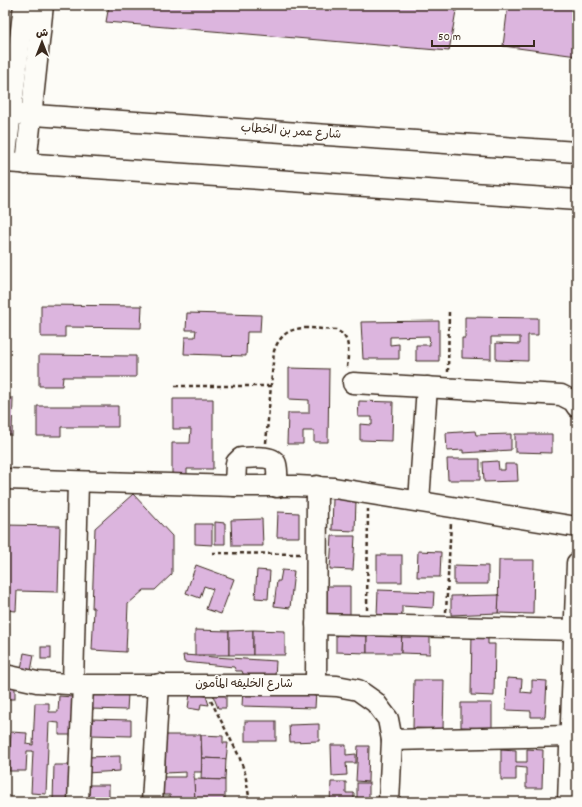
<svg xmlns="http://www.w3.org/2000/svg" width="582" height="807" font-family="Dekko,'Playpen Sans Arabic',sans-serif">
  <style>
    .building { fill: #dcb5de; stroke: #3b2a1e }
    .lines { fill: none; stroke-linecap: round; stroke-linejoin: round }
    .minor-casing { stroke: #3b2a1e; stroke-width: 23 }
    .path { stroke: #3b2a1e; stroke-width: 2.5; stroke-dasharray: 4 3; stroke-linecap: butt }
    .minor { stroke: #fdfcf7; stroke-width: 20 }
    .labels { text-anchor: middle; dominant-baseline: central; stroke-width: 3; stroke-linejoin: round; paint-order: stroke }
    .street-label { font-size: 12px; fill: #3b2a1e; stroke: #fdfcf7 }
  </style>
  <rect width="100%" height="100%" fill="#fdfcf7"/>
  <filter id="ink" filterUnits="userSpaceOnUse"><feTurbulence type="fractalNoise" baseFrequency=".025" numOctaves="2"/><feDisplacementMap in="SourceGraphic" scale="8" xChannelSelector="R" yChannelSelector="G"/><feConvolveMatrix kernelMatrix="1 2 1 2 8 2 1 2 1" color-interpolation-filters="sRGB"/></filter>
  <g filter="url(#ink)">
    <g class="building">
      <path d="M109,5H457L449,51L106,22Z"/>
      <path d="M508,5H577V56L503,46Z"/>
      <path d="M41,305L142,306L141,328L65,327V337H41Z"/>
      <path d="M187,313L261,315L260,332H247L246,356L184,354L185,337H195L196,330H186Z"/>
      <path d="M465,317L538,318V335H528V361L496,360V343L520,344V337H491V359L462,358V338H465Z"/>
      <path d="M439,321V361H416V345H430L429,336L390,337V345L399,344V359H363L361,322Z"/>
      <path d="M39,355L136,356V377H63L62,386H39Z"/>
      <path d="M289,368L329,369L328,442H314V431H303V444H287L288,413H309V400L289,399Z"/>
      <path d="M5,398H13L12,435H5Z"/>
      <path d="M173,399H213V469H187V474H172V443H190L191,429H173Z"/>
      <path d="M359,401L393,402L392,441L360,440V424L372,425V417H358Z"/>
      <path d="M37,406H118V427H61V436H37Z"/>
      <path d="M475,431L476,435L511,434V450L463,453V450L447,451L446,433Z"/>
      <path d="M515,434H552V453L515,452Z"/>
      <path d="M447,459H480V480H448Z"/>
      <path d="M498,461L499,470H505V464H517L518,481L484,482L483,462Z"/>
      <path d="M133,494L172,536V574L155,590H144L128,604L126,652L92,650L94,608H92L95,528Z"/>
      <path d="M333,499L356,500L355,531L332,530Z"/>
      <path d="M278,512L299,513V537H277Z"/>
      <path d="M262,519L263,546H232L231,520Z"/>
      <path d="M215,522L225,523V544H215Z"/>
      <path d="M195,524H212V545L195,544Z"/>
      <path d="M5,525L60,526L58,592L17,591L16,611L5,610Z"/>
      <path d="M332,536H355L353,570L330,569Z"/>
      <path d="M418,551L441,552L440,577H417Z"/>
      <rect x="377" y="555" width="25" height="27"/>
      <path d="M499,560H534L533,614L498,613Z"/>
      <path d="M196,565L234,579L221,614L206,609L213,589L204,586L200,598L186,593Z"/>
      <path d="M454,565L488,566V584H454Z"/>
      <path d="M257,570L270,571L268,599L255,598Z"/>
      <path d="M282,570L294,571L290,608L274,606L277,581H280Z"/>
      <rect x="325" y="586" width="25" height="33"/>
      <path d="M378,590L434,592L433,608L402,606V617L377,616Z"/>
      <path d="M499,595L498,613L451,615V596Z"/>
      <path d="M195,630L229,631V655H195Z"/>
      <path d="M253,630V655H229V631Z"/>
      <path d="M253,630L285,631V655H253Z"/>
      <path d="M336,630H367V653L336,652Z"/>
      <path d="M367,630H402L401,653H367Z"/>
      <path d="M402,630L430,631V654L401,653Z"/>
      <path d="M472,631H488V644H495L494,696L471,695Z"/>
      <rect x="41" y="647" width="10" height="12"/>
      <path d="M24,653L34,655L31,671L21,669Z"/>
      <path d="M183,655L276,661L275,678L244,676L242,671H236L234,667L184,662Z"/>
      <path d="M507,678L522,679L521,692L532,693V680L547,681L545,717H531V711L506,710Z"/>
      <path d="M414,680H444L443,729L413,728Z"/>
      <rect x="5" y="686" width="10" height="13"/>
      <path d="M243,689L316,691L315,708L242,706Z"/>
      <path d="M91,693L128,694L127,710L90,709Z"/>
      <path d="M212,693H226V708H218Z"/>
      <path d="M190,694L206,696L209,705L201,704L200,710L188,708Z"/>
      <path d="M59,696L73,697L71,735H59V723L49,722L46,794L31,793L33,751H27L26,771H9L11,732L27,733L26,744L33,745L35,703H49V712H58Z"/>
      <path d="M461,703H492V728L461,727Z"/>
      <path d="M90,719L131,720V736L90,735Z"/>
      <rect x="245" y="721" width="31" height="20"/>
      <path d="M319,724V741L290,742L289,725Z"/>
      <path d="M165,735H201L202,772H194L195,801L171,802L170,795H163V777H186V772L165,773Z"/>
      <path d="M201,735L223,736V743H228L226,759L202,758Z"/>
      <path d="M331,745H346V755L356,754V763H346L347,775L332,776Z"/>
      <path d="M358,746H369L368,782L356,781Z"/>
      <path d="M501,749L516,750V762H527V749L543,750L542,788H526V768L516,767V780H501Z"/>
      <path d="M120,756V771L86,773V757Z"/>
      <path d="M202,758L226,759L225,780L201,779Z"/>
      <path d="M54,765H69L68,801H53Z"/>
      <path d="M194,779L225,780V802L195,801Z"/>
      <path d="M331,782H346V793H354V800H346V802H330Z"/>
      <rect x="357" y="783" width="12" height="19"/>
      <path d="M83,785H109V801L83,802Z"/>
    </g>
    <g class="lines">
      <defs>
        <g id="minor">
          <path d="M24,5L5,162L577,200"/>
          <path d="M5,113L577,152"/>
          <path d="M26,164L43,5"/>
          <path d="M353,383L561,395L573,401L577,407"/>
          <path d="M5,479L235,486H297L334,488L577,527"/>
          <path d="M235,486L236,463L241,458C250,458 273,454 276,464C278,471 277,480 277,487"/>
          <path d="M419,501L427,387"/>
          <path d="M316,624L575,630"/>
          <path d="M5,675L37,682L83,685H316L337,686L358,690L375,702L388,719L392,740L389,802"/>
          <path d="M73,684L78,482"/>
          <path d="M316,685L317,486"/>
          <path d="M392,740L571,736"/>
          <path d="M78,802L83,685"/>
          <path d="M152,802L159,684"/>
          <path d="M568,802L577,563"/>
        </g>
      </defs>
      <use href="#minor" class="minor-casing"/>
      <g class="path">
        <path d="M448,372L449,311"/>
        <path d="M175,386H271"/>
        <path d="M266,443L274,351C285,320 310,329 336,330C352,337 348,353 347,368"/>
        <path d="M212,553L300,554"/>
        <path d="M367,610L368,509"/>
        <path d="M446,612L451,523"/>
        <path d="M211,701L239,756L245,773L250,802"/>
      </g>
      <use href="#minor" class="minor"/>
    </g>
  </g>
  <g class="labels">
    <g class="street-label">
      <text transform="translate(291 132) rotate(4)">شارع عمر بن الخطاب</text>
      <text x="244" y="684">شارع الخليفه المأمون</text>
    </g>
  </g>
  <rect width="582" height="807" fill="none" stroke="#fdfcf7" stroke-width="20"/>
  <rect x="10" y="10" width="562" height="787" fill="none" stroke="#3b2a1e" stroke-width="1.5" filter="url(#ink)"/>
  <g transform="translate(42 42)" stroke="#fdfcf7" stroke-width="3" paint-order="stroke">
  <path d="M0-3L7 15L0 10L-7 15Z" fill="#3b2a1e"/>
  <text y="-6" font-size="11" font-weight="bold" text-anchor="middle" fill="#3b2a1e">ش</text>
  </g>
  <path d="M432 40v6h102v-6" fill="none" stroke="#3b2a1e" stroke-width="2"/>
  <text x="438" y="40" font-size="12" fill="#3b2a1e" stroke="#fdfcf7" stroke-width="3" paint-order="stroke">50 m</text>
</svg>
